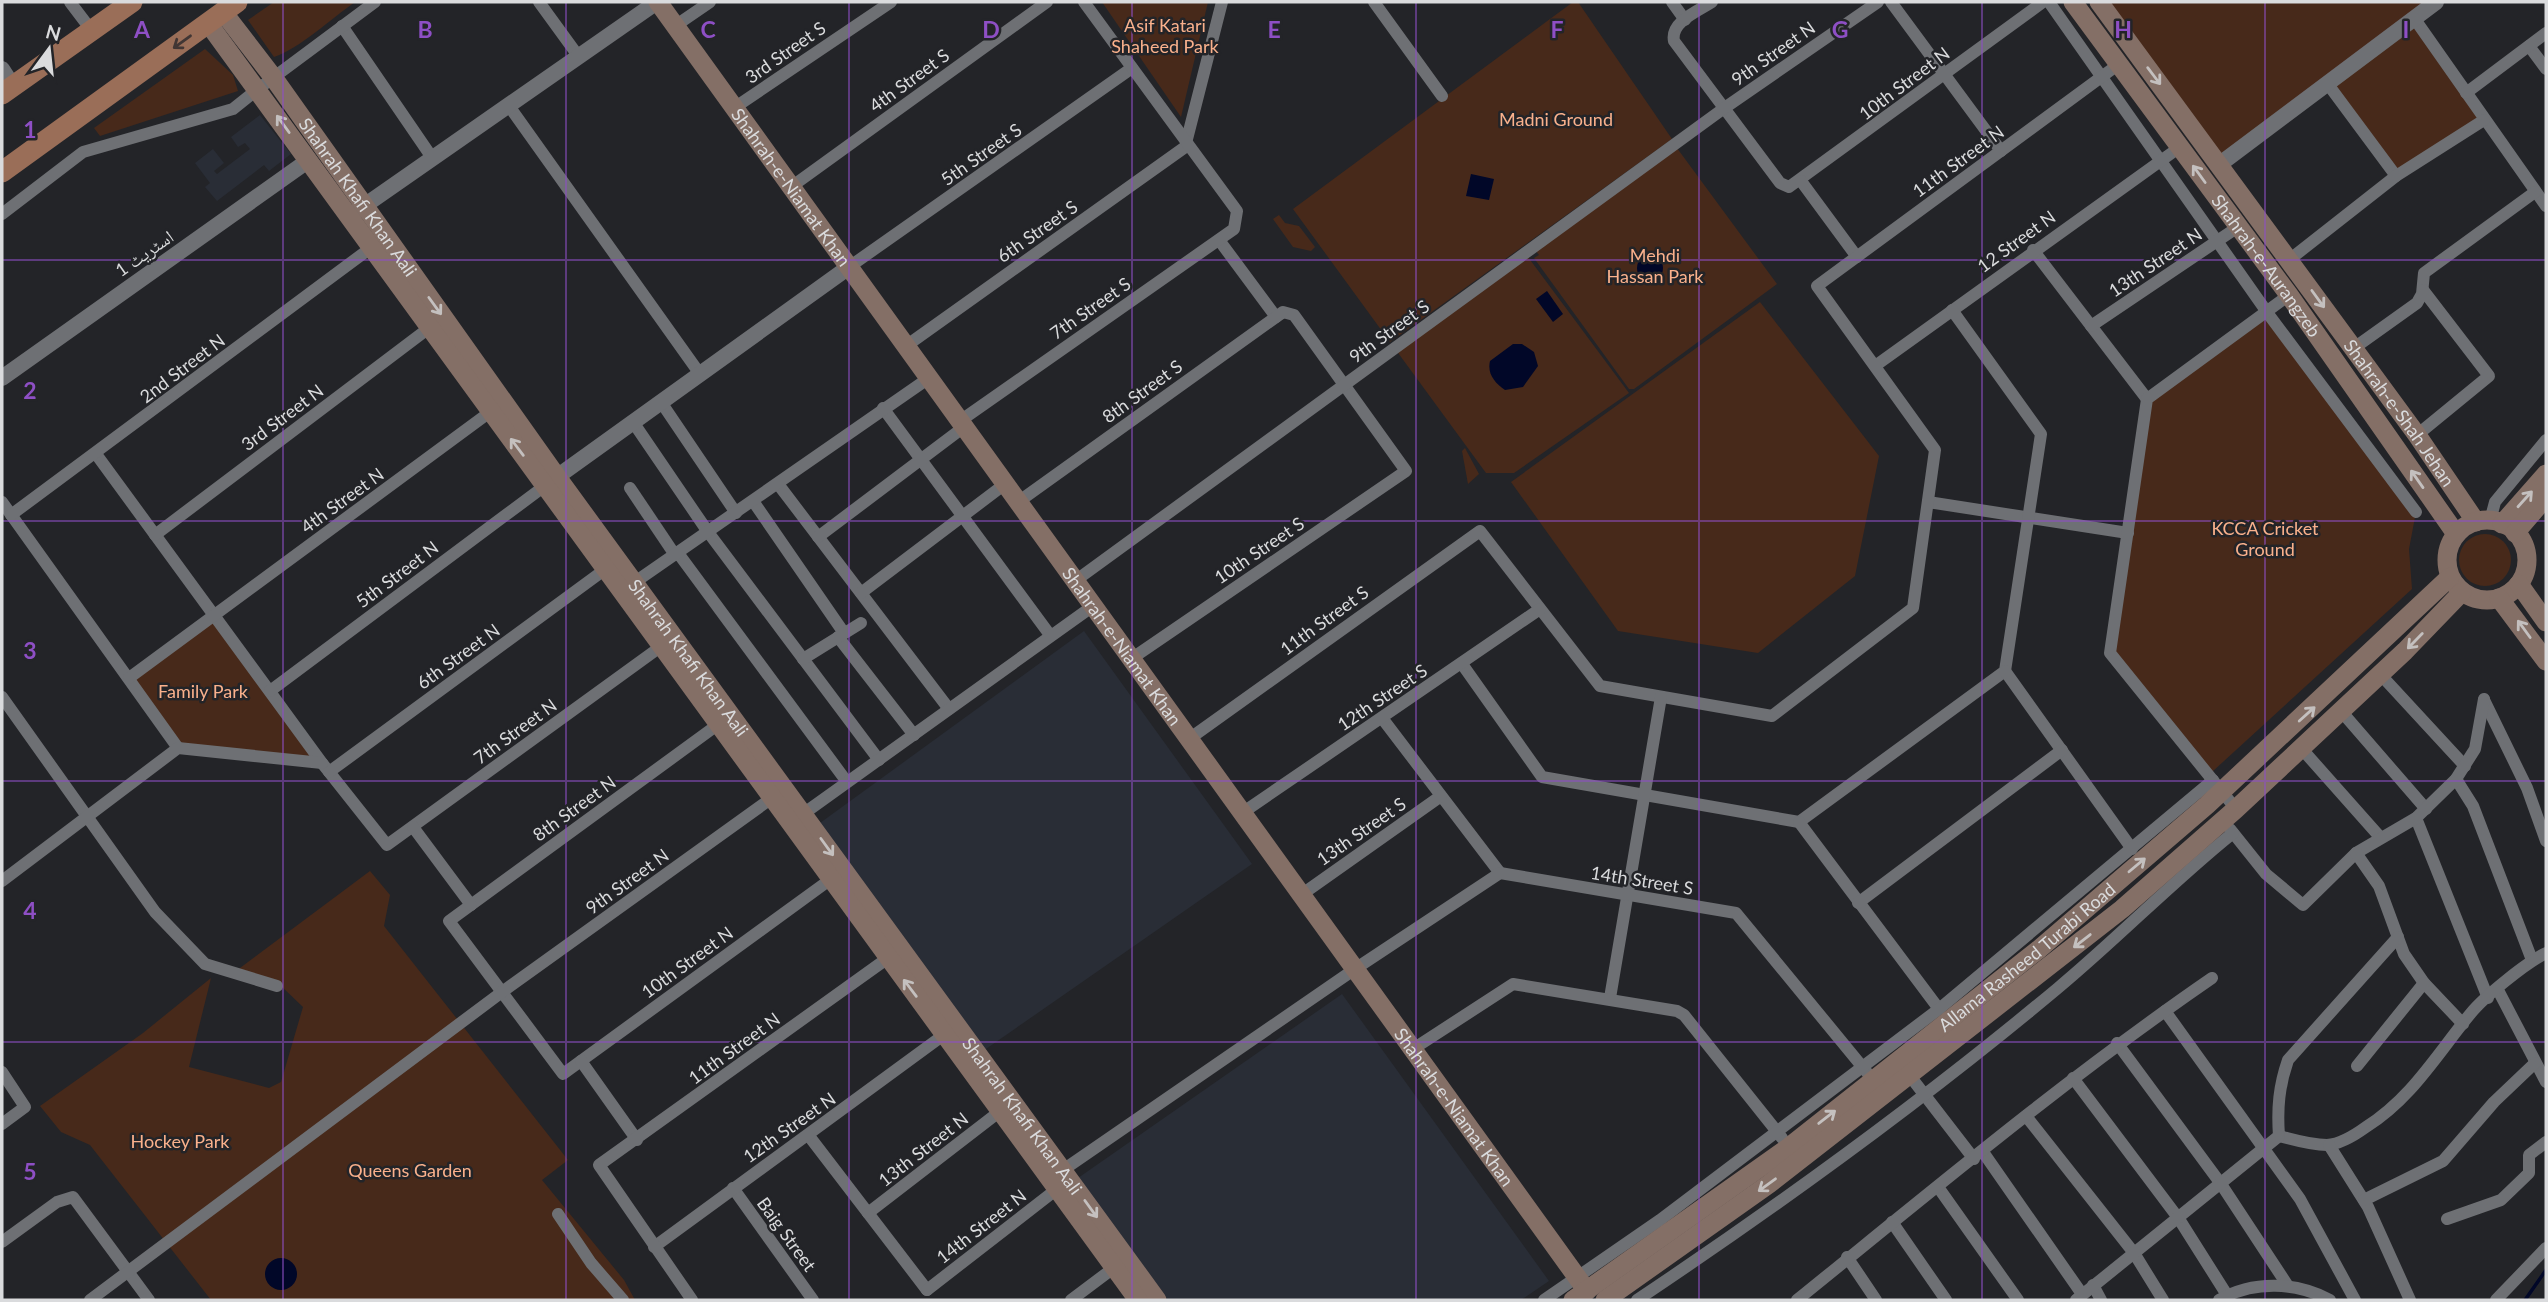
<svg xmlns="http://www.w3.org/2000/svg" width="2548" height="1302" font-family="Lato,'Noto Naskh Arabic',sans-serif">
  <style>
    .built { fill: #292d36 }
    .green { fill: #47291a }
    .water { fill: #010728 }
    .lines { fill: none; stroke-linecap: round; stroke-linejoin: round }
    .stream { stroke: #010728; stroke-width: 3.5 }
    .minor { stroke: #6e7074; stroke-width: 12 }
    .tertiary { stroke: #6e7074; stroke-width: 16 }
    .secondary { stroke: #846f66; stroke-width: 19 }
    .primary { stroke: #9a6e58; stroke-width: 21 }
    .oneway { stroke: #413634 }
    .oneway2 { stroke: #c4c0bf }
    .grid { fill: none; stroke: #8e4fc5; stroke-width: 2; stroke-opacity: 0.55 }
    .labels { text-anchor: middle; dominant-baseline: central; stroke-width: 5; stroke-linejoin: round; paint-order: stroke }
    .park-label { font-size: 18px; fill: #fab18c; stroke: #232428 }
    .street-label { font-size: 18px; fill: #dadbdd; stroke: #232428 }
    .grid-label { font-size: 23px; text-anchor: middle; font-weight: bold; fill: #8e4fc5; stroke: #232428; stroke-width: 5; stroke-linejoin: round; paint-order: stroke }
  </style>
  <rect width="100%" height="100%" fill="#232428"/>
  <g class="built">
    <path d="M260,115L291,154L269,171L264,165L217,201L205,187L210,183L195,163L213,149L224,163L214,171L217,174L250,149L245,143L238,147L231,137Z"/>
    <path d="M1084,631L1252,864L983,1051L820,823Z"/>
    <path d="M1342,994L1549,1281L1521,1300H1168L1078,1178Z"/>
  </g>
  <g class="green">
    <path d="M274,2H355C332,18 299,49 274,57L248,20Z"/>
    <path d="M1102,2H1208L1181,117Z"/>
    <path d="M1573,2H1578L1672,139L1390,342L1293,209Z"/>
    <path d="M2100,2H2439L2415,19L2485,119L2396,176L2326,83L2217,164Z"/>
    <path d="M205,49L233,75L238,91L100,136L94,128Z"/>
    <path d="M1674,144L1777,284L1634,389H1629L1534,258L1539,255L1533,247Z"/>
    <path d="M1279,215L1285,223L1299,226L1315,247L1311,251L1293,247L1273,219Z"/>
    <path d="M1525,253L1629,393L1514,473H1486L1393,346Z"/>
    <path d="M1760,302L1879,456L1855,576L1758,653L1618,631L1511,482Z"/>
    <path d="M2269,315L2416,512L2409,549L2412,589L2212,772L2110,653L2147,399Z"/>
    <path d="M1465,448L1479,474L1468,484L1462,451Z"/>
    <circle cx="2485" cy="560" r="26"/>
    <path d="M215,616L322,763L178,748L129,678Z"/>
    <path d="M370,871L390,895L384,926L568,1160L542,1180L624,1280L635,1300H211L90,1145L61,1132L40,1106L143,1033L211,978L189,1067L269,1088L281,1082L303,1007L280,985L236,971Z"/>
  </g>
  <g class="water">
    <path d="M1471,174L1494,179L1489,200L1466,196Z"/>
    <circle cx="1650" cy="268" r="13"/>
    <path d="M1547,291L1563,314L1553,322L1536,299Z"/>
    <path d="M1513,344H1522L1534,352L1538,366L1523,387L1505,390C1495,383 1487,374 1490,361Z"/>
    <circle cx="281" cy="1274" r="16"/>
  </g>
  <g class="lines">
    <path class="stream" d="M2525,1300L2546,1270"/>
    <g class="minor">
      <path d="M70,2L92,31"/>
      <path d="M539,2L579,57"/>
      <path d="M1374,2L1442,96"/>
      <path d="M1672,2L1685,20"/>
      <path d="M1712,2C1698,11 1670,22 1674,41L1780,183L1789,187L2043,2"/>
      <path d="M1891,2L2001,151"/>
      <path d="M2049,2L2269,315L2416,512"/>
      <path d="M2414,18L2546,206"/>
      <path d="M342,26L433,159"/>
      <path d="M675,26L710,2"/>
      <path d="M2529,46L2546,69"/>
      <path d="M2327,83L2396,176"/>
      <path d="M2466,93L2546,33"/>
      <path d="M509,106L700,374"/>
      <path d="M734,108L891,2"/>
      <path d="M1186,143L1222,2"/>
      <path d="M1801,181L1857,257"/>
      <path d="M791,187L1047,2"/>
      <path d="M2,214L83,152L233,109L258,89L375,2"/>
      <path d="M1219,240L1276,317"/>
      <path d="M2033,250L2147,399"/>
      <path d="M2289,260L2396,176L2484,120"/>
      <path d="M849,267L1132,68"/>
      <path d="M2091,326L2238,227"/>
      <path d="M906,346L1188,145"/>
      <path d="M2354,348L2417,303L2422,294L2424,273L2535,192"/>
      <path d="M1875,366L2180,147"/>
      <path d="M661,402L736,513"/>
      <path d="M883,408L1050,635"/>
      <path d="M960,421L1234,229L1237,211L1084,2"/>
      <path d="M633,422L708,532L879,760"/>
      <path d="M2417,435L2489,376L2423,290"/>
      <path d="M96,454L322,763L387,845L663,645"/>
      <path d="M778,484L949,709"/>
      <path d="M630,488L675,555"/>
      <path d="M753,501L844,633"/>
      <path d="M2,502L178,748"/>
      <path d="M1018,502L1283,312L1294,315L1406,471L1131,659"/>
      <path d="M1928,502L2128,533"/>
      <path d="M11,515L372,247"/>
      <path d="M2490,521L2495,502L2546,440"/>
      <path d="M155,535L429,328"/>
      <path d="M818,537L964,427"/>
      <path d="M678,553L847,782"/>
      <path d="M1075,581L1723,109L1878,2"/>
      <path d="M635,582L929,378"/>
      <path d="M861,593L1005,484"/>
      <path d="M838,637L914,735"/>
      <path d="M803,659L861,623"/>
      <path d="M1462,664L1542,777L1799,822L2005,671L2041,434L1952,310"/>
      <path d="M2005,671L2132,849"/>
      <path d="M2380,674L2465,766"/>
      <path d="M129,678L490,412"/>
      <path d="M270,691L546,485"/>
      <path d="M2,697L155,912L205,964L277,986"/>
      <path d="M2484,700L2527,788L2546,841"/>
      <path d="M2341,711L2426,809"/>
      <path d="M1382,718L1500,873"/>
      <path d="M720,723L449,921L563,1074L831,879"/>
      <path d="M1189,739L1480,531L1600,686L1772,716L1913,608L1935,450L1817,286L2119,64"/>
      <path d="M2301,748L2380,837"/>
      <path d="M329,772L607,568"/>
      <path d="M2456,779L2473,806L2532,960"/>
      <path d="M2236,809L2110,653L2147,399L2289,295"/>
      <path d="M1242,813L1540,609"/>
      <path d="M803,814L1093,606"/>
      <path d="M2416,818L2488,998"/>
      <path d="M1799,822L1939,1009"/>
      <path d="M413,827L471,905"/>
      <path d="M2230,829L2266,874L2303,905L2356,853L2416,818L2456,779L2475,749L2484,699"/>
      <path d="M2356,853L2379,886L2404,954L2424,983L2463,1024"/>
      <path d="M2,881L178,748L322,763"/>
      <path d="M1301,895L1441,796"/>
      <path d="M1858,903L2062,750"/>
      <path d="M2498,990L2546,1082"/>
      <path d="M1610,998L1661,697"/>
      <path d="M2165,1011L2300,1199L2355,1300"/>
      <path d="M2117,1043L2221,1184L2288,1286"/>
      <path d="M1413,1049L1513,984L1677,1011L1684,1015L1782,1138"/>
      <path d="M581,1061L637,1140"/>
      <path d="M2357,1066L2424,983"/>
      <path d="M2,1072L25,1107L2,1124"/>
      <path d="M1910,1076L1974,1159"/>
      <path d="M2073,1078L2179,1219L2227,1295"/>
      <path d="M2026,1116L2134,1253L2163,1300"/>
      <path d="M809,1136L927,1290"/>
      <path d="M2279,1136C2295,1140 2310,1145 2327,1145C2340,1144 2355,1135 2366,1127C2412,1098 2437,1054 2471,1013C2485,996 2526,963 2546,953"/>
      <path d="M2279,1136C2277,1108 2279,1086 2288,1060L2398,937"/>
      <path d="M2329,1145L2368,1207L2410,1300"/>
      <path d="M1983,1152L2082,1294"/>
      <path d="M1063,1170L1355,969L1500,873L1736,913L1874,1081"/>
      <path d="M1938,1187L2018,1300"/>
      <path d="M733,1188L813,1300"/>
      <path d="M2364,1200L2443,1161L2494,1102L2535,1063"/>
      <path d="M868,1213L999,1112"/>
      <path d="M558,1214L591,1263L623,1300"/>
      <path d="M2447,1219L2501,1200L2529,1173V1155L2546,1142"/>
      <path d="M1892,1222L1946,1300"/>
      <path d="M2,1242L57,1202L73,1197L149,1300"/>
      <path d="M654,1247L945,1034"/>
      <path d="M1847,1257L1876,1300"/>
      <path d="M2093,1285L2101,1300"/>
      <path d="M927,1290L1057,1189"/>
      <path d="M90,1300L502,992L772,798"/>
      <path d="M692,1300L599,1165L888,958"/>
      <path d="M1071,1300L1115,1267"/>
      <path d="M1544,1300L1660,1220L1939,1009L2213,780"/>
      <path d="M1637,1300C1782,1203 1924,1100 2058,988C2118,938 2172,882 2233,833"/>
      <path d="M1797,1300C1933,1190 2068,1077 2212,978"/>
      <path d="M2076,1300L2279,1136"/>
      <path d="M2219,1300C2254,1280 2296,1282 2330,1300"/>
      <path d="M2496,1300L2546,1248"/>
    </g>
    <g class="tertiary">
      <path d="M2,69L13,86"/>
      <path d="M2220,164L2436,2"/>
      <path d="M354,213L657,2"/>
      <path d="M2,378L309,160"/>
      <path d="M547,484L849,267"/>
    </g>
    <g class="secondary">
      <path id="s1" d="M658,2L1587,1291"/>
      <path id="s2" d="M2073,2L2289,295L2456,534"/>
      <path id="s3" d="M2099,2L2417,435L2476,522"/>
      <path id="s4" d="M223,12L273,77L557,477L1157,1300"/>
      <path d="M208,23L1138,1300"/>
      <circle cx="2487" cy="560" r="40"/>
      <path d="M2502,524L2546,474"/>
      <path d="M2515,533L2546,497"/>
      <path d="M2519,584L2546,622"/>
      <path d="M2499,598L2546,661"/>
      <path id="s5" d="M1573,1300L1789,1147L2038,950L2207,805L2450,577"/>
      <path d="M1605,1300L1769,1184L2122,909L2236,809L2405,651L2462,592"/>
    </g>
    <g class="primary">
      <path d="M2,94L132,2"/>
      <path d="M2,172L237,2"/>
    </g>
  </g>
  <defs><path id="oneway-shaft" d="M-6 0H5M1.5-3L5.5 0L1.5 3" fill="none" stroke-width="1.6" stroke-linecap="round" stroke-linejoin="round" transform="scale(1.75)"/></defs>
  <use class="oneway" href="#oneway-shaft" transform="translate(182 42) rotate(144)"/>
  <g class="oneway2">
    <use href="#oneway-shaft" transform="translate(2154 76) rotate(53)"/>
    <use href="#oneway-shaft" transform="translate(283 124) rotate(-126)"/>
    <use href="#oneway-shaft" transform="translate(2199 174) rotate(-126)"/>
    <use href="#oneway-shaft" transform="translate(2318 299) rotate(54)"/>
    <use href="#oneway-shaft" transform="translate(435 306) rotate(54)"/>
    <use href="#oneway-shaft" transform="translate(517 447) rotate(-127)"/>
    <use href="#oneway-shaft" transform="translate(2417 479) rotate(-125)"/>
    <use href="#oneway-shaft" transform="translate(2525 499) rotate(-48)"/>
    <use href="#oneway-shaft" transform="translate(2524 629) rotate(-126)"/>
    <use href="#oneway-shaft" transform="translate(2415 641) rotate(134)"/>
    <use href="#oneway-shaft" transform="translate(2307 714) rotate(-42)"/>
    <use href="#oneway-shaft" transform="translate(827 847) rotate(54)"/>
    <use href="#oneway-shaft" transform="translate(2137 865) rotate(-40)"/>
    <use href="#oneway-shaft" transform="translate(2082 941) rotate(142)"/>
    <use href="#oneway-shaft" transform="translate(910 988) rotate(-127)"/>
    <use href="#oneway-shaft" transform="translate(1827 1117) rotate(-38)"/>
    <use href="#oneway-shaft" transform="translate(1767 1185) rotate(144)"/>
    <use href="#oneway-shaft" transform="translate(1091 1209) rotate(54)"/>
  </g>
  <path class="grid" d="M283,2V1300M566,2V1300M849,2V1300M1132,2V1300M1416,2V1300M1699,2V1300M1982,2V1300M2265,2V1300M2,260H2546M2,521H2546M2,781H2546M2,1042H2546"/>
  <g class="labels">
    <g class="park-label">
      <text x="1165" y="25">Asif Katari<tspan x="1165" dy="21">Shaheed Park</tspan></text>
      <text x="1556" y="119">Madni Ground</text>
      <text x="1655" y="255">Mehdi<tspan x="1655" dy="21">Hassan Park</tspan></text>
      <text x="2265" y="528">KCCA Cricket<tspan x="2265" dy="21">Ground</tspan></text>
      <text x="203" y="691">Family Park</text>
      <text x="180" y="1141">Hockey Park</text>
      <text x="410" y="1170">Queens Garden</text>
    </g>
    <g class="street-label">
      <text transform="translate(785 52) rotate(-35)">3rd Street S</text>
      <text transform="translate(1773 53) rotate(-35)">9th Street N</text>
      <text transform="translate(909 80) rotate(-36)">4th Street S</text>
      <text transform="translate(1904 83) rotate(-37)">10th Street N</text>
      <text transform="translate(981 154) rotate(-35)">5th Street S</text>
      <text transform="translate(1958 161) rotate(-36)">11th Street N</text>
      <text stroke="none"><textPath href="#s1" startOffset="228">Shahrah-e-Niamat Khan</textPath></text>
      <text stroke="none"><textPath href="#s4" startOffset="229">Shahrah Khafi Khan Aali</textPath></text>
      <text transform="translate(1037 231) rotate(-35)">6th Street S</text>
      <text transform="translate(2016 241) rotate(-36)">12 Street N</text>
      <text transform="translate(144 253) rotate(-35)">اسٹریٹ 1</text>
      <text transform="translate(2155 262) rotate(-34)">13th Street N</text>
      <text stroke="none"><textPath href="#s2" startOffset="327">Shahrah-e-Aurangzeb</textPath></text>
      <text transform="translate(1090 308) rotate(-35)">7th Street S</text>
      <text transform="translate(1389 331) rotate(-36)">9th Street S</text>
      <text transform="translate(182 368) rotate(-37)">2nd Street N</text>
      <text transform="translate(1142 391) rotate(-36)">8th Street S</text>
      <text stroke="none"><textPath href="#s3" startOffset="509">Shahrah-e-Shah Jehan</textPath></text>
      <text transform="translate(282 417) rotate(-37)">3rd Street N</text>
      <text transform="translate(342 500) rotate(-36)">4th Street N</text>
      <text transform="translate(1259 550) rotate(-34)">10th Street S</text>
      <text transform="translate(397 574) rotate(-37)">5th Street N</text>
      <text transform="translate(1324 620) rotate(-36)">11th Street S</text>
      <text stroke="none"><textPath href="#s1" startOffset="794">Shahrah-e-Niamat Khan</textPath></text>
      <text transform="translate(458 656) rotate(-36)">6th Street N</text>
      <text stroke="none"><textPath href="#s4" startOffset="796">Shahrah Khafi Khan Aali</textPath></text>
      <text transform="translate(1382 697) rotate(-34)">12th Street S</text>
      <text transform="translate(515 731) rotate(-36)">7th Street N</text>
      <text transform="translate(574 808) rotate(-36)">8th Street N</text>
      <text transform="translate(1361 831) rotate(-35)">13th Street S</text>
      <text transform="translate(1642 880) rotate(9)">14th Street S</text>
      <text transform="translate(627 881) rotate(-36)">9th Street N</text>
      <text stroke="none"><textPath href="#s5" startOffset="569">Allama Rasheed Turabi Road</textPath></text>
      <text transform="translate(687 962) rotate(-36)">10th Street N</text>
      <text transform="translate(734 1048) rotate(-36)">11th Street N</text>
      <text stroke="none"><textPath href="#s1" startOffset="1362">Shahrah-e-Niamat Khan</textPath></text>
      <text stroke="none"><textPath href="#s4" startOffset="1363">Shahrah Khafi Khan Aali</textPath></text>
      <text transform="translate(789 1127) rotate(-35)">12th Street N</text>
      <text transform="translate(923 1149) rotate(-38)">13th Street N</text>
      <text transform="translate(981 1226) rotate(-38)">14th Street N</text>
      <text transform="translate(787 1234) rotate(54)">Baig Street</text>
    </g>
  </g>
  <g class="grid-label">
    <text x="142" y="38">A</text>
    <text x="425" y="38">B</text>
    <text x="708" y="38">C</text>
    <text x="991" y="38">D</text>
    <text x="1274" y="38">E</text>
    <text x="1557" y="38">F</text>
    <text x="1840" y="38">G</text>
    <text x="2123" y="38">H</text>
    <text x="2406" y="38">I</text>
    <text x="30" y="138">1</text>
    <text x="30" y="399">2</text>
    <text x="30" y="659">3</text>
    <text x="30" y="919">4</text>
    <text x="30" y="1180">5</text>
  </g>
  <rect width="2548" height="1302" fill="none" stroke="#dadbdd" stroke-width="7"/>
  <g transform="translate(49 49) rotate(15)" stroke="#232428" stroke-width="5" paint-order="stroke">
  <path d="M0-5L12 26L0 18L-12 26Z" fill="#dadbdd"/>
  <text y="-10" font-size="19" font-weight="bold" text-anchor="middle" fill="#dadbdd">N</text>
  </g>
</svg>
